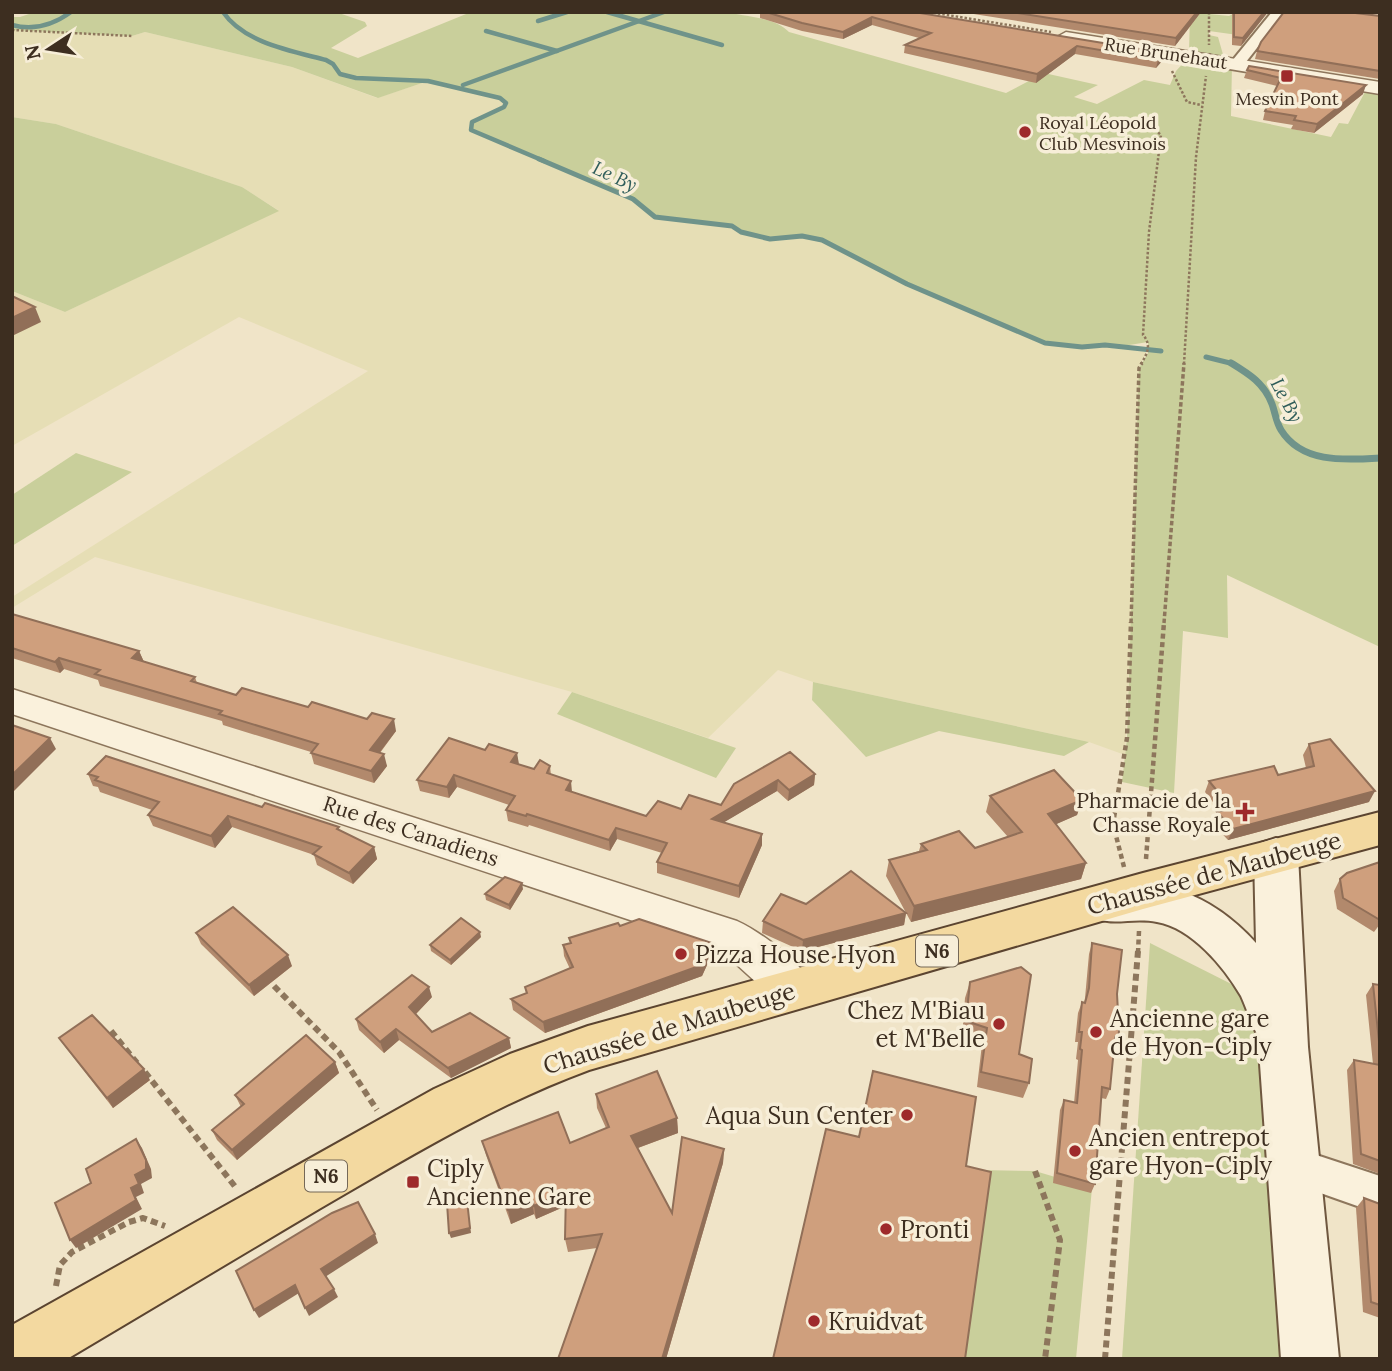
<svg xmlns="http://www.w3.org/2000/svg" width="1392" height="1371" font-family="Lora,serif">
  <style>
    .farmland { fill: #e6deb5 }
    .green { fill: #c9cf9b }
    .lines { fill: none; stroke-linecap: round; stroke-linejoin: round }
    .stream-far2 { stroke: #6f938a; stroke-width: 4.5 }
    .stream-far1 { stroke: #6f938a; stroke-width: 5 }
    .stream { stroke: #6f938a; stroke-width: 7 }
    .minor-casing { stroke: #8d765c; stroke-width: 4 }
    .tertiary-casing { stroke: #8d765c; stroke-width: 3 }
    .secondary-casing { stroke: #6f573f; stroke-width: 4 }
    .primary-casing { stroke: #5b4430; stroke-width: 4 }
    .path-far3 { stroke: #8d765c; stroke-width: 2.5; stroke-dasharray: 2.5 2; stroke-linecap: butt }
    .path-far2 { stroke: #8d765c; stroke-width: 3.5; stroke-dasharray: 4.5 2.5; stroke-linecap: butt }
    .path-far1 { stroke: #8d765c; stroke-width: 4.5; stroke-dasharray: 5 3.5; stroke-linecap: butt }
    .path { stroke: #8d765c; stroke-width: 6; stroke-dasharray: 7 4.5; stroke-linecap: butt }
    .minor { fill: #faf1dc; fill-rule: evenodd }
    .tertiary { fill: #faf1dc; fill-rule: evenodd }
    .secondary { fill: #faf1dc; fill-rule: evenodd }
    .primary { fill: #f3d9a0; fill-rule: evenodd }
    .path-bridge { stroke: #8d765c; stroke-width: 2.5; stroke-dasharray: 2.5 2; stroke-linecap: butt }
    .wall { fill: #b2896c }
    .shaded-wall { fill: #916f58 }
    .building { fill: #cf9f7d; stroke: #916f58; stroke-width: 2 }
    .poi-dot { fill: #9e2a2b; stroke: #f7eed8; stroke-width: 2.5 }
    .labels { text-anchor: middle; dominant-baseline: central; stroke-width: 7; stroke-linejoin: round; paint-order: stroke }
    .far-street-label { font-size: 18px; fill: #3d2e20; stroke: #f7eed8 }
    .far-poi-label { font-size: 18px; fill: #3d2e20; stroke: #f7eed8 }
    .far-water-label { font-size: 19px; font-style: italic; fill: #2f5d5a; stroke: #f7eed8 }
    .shield { fill: #f7eed8; stroke: #756857; stroke-width: 2 }
    .shield-label { font-size: 19px; font-weight: bold; fill: #3d2e20 }
    .poi-label { font-size: 21px; fill: #3d2e20; stroke: #f7eed8; text-anchor: end }
    .street-label { font-size: 21px; fill: #3d2e20; stroke: #f7eed8 }
    .near-street-label { font-size: 24px; fill: #3d2e20; stroke: #f7eed8 }
    .near-poi-label { font-size: 24px; fill: #3d2e20; stroke: #f7eed8; text-anchor: start }
  </style>
  <rect width="100%" height="100%" fill="#f0e4c8"/>
  <path class="farmland" d="M12,30L132,36L145,32L292,67L377,98L428,81L500,98L506,103L504,107L473,122L633,199L655,217L732,226L741,232L822,240L907,284L1045,343L1148,349L1139,368V444L1125,755L1089,742L813,682L778,670L708,738L572,692L95,557L12,608V597L368,371L239,317L12,446V291L65,312L278,210L242,187L56,124L12,117Z"/>
  <g class="green">
    <path d="M35,12H336L365,22L367,26L331,48L358,58L471,12H724C743,16 775,17 789,32L1006,93L1044,73L1098,85L1074,97L1097,104L1144,80L1170,85L1176,71L1189,57L1232,64L1231,116L1331,137L1339,123L1348,124L1366,90L1380,93V647L1227,575L1228,638L1183,631L1174,793L1122,782L1127,738L1139,368L1148,353V342L1123,346L1082,347L1045,343L907,284L822,240L802,236L770,239L741,232L732,226L655,217L633,199L471,130L472,122L504,107L506,103L499,98L428,81L378,98L292,67L145,32L132,36L12,30V17H20Z"/>
    <path d="M1190,12L1229,16L1233,14L1245,36L1209,31V35L1218,37L1224,58L1189,52Z"/>
    <path d="M12,117L56,124L242,187L279,211L65,312L12,291Z"/>
    <path d="M76,453L132,472L12,546V495Z"/>
    <path d="M813,682L1089,742L1064,756L939,731L866,757L812,700Z"/>
    <path d="M572,692L736,748L716,778L557,714Z"/>
    <path d="M1150,943L1269,1003L1310,1359H1122Z"/>
    <path d="M977,1170L1035,1171L1092,1188L1076,1359H951Z"/>
  </g>
  <g class="lines">
    <g class="stream-far2">
      <path d="M223,12C244,43 292,51 326,60L333,64L340,74L356,78L428,81L500,98L506,103L504,107L472,122L471,130L544,161"/>
      <path d="M607,12L722,45"/>
      <path d="M538,21L567,12"/>
      <path d="M12,25C33,31 53,25 71,12"/>
      <path d="M486,31L557,51"/>
      <path d="M463,85L664,12"/>
    </g>
    <g class="stream-far1">
      <path d="M539,159L633,199L655,217L732,226L741,232L770,239L802,236L822,240L907,284L1045,343L1082,347L1105,345L1161,351"/>
      <path d="M1206,357L1234,364"/>
    </g>
    <path class="stream" d="M1231,363C1249,374 1264,383 1272,404C1275,412 1276,422 1281,430C1302,464 1346,460 1380,458"/>
    <defs>
      <g id="minor">
        <path d="M1272,12H1285L1242,67H1232V61Z"/>
        <path d="M1292,1147L1380,1176V1214L1278,1178L1273,1165L1278,1152Z"/>
      </g>
      <g id="tertiary">
        <path d="M1066,32L1380,82V94L1060,41L1057,37Z"/>
        <path d="M12,689L737,921C763,933 803,964 816,990L809,1003L794,1009L779,1003L725,954L708,946L12,714Z"/>
      </g>
      <path id="secondary" d="M1276,838L1291,843L1298,855L1308,1047L1339,1359H1281L1258,1036C1251,1023 1247,1009 1241,996C1224,967 1192,928 1157,922C1133,917 1116,926 1093,918L1086,905L1093,892C1157,871 1212,895 1256,943L1254,855L1261,843Z"/>
      <path id="primary" d="M1380,812V845L1143,909L589,1070C494,1105 407,1158 319,1209C235,1259 151,1309 67,1359H12V1325L434,1089L510,1054L588,1026L1143,873Z"/>
    </defs>
    <use href="#minor" class="minor-casing"/>
    <use href="#tertiary" class="tertiary-casing"/>
    <use href="#secondary" class="secondary-casing"/>
    <use href="#primary" class="primary-casing"/>
    <g class="path-far3">
      <path d="M929,12L1051,32"/>
      <path d="M1209,12V45"/>
      <path d="M12,30L132,36"/>
      <path d="M1172,71L1187,102L1201,105"/>
      <path d="M1141,364C1147,354 1152,345 1143,335L1149,232L1161,135L1154,129"/>
      <path d="M1184,364L1196,157L1206,76"/>
    </g>
    <g class="path-far2">
      <path d="M1131,623L1139,368L1142,363"/>
      <path d="M1164,623L1184,363"/>
    </g>
    <g class="path-far1">
      <path d="M1146,859L1164,622"/>
      <path d="M1124,867L1113,824L1127,738L1131,622"/>
      <path d="M1138,953L1139,931"/>
    </g>
    <g class="path">
      <path d="M274,986L339,1052L377,1110"/>
      <path d="M111,1031L137,1063"/>
      <path d="M145,1072L237,1189"/>
      <path d="M1035,1171L1060,1240L1045,1359"/>
      <path d="M56,1286L60,1265L72,1252L129,1222L143,1218L165,1226"/>
      <path d="M1105,1359L1138,951"/>
    </g>
    <use href="#minor" class="minor"/>
    <use href="#tertiary" class="tertiary"/>
    <use href="#secondary" class="secondary"/>
    <use href="#primary" class="primary"/>
    <path class="path-bridge" d="M1208,64L1210,53"/>
  </g>
  <g class="wall">
    <path d="M760,12H914L1164,53L1162,61L1156,68L1075,54L1036,83L904,53L905,45L919,38L872,25L843,39L802,31L760,18Z"/>
    <path d="M961,12H1201L1175,46Z"/>
    <path d="M1232,12H1268L1241,46L1232,45Z"/>
    <path d="M1380,16V79L1255,59L1257,51Z"/>
    <path d="M1247,70L1363,94L1314,133L1291,129L1293,125L1263,120L1265,111L1277,86L1244,78Z"/>
    <path d="M12,614L139,651L144,662L195,677L197,683L236,695L308,707L396,731L380,753L387,766L374,783L314,764L311,753V752L223,725L222,721L100,686L98,680L64,669L60,673L12,658Z"/>
    <path d="M1309,744L1369,802L1228,840L1212,823L1217,812L1220,811L1205,792L1209,781L1278,775L1306,768L1303,755Z"/>
    <path d="M485,750L519,765L534,769L550,766L551,775L572,792L646,816L681,809L721,805L734,784L815,774L814,785L788,801L777,791L724,822L762,845L739,898L657,873V862L662,853L617,839L610,851L529,825L528,827L508,821L506,810L509,805L457,787L449,798L420,791L417,780Z"/>
    <path d="M88,774L262,807L340,830L374,847L377,859L353,884L317,865L314,855L232,827L215,848L153,826L148,815L152,810L100,792L98,787L93,786Z"/>
    <path d="M990,796L1082,800L1077,815L1056,824L1086,863L1081,879L911,922L886,876L889,860L919,851L921,844L975,848L1008,837L986,812Z"/>
    <path d="M1380,862V924L1374,932L1337,909L1334,891L1340,879Z"/>
    <path d="M523,889L510,910L486,900L485,894Z"/>
    <path d="M806,904L906,913L904,925L802,951L762,933L763,921Z"/>
    <path d="M620,926L712,943V954L702,976L545,1033L513,1010L511,999L526,993L525,987L570,969L564,956L563,945L570,943L569,938Z"/>
    <path d="M196,933L292,966L254,996L201,944Z"/>
    <path d="M481,937L451,965L431,951L430,945Z"/>
    <path d="M1092,943L1117,994L1118,1040L1114,1050L1110,1089L1106,1099L1101,1098L1095,1184L1091,1193L1053,1183L1060,1110L1064,1100L1074,1103L1078,1060L1076,1059L1078,1042H1075L1078,1013L1082,1002L1084,1003L1085,998L1089,954Z"/>
    <path d="M970,982L1019,1054L1029,1083L1023,1098L977,1087L982,1044L962,1038L965,998Z"/>
    <path d="M1373,984L1380,985V1174L1353,1164L1347,1070L1354,1060L1373,1064L1366,995Z"/>
    <path d="M432,997L416,1014L432,1032L509,1038L511,1048L451,1078L399,1040L384,1053L359,1030L356,1019Z"/>
    <path d="M59,1038L150,1080L113,1108L66,1048Z"/>
    <path d="M335,1062L339,1073L237,1160L217,1140L212,1130L241,1107L235,1095Z"/>
    <path d="M596,1094L677,1118L678,1133L638,1148L672,1213L724,1149L723,1163L666,1359H558L597,1248L568,1252L565,1239L566,1206L536,1219L534,1214L511,1224L486,1155L482,1141L570,1143L606,1128L597,1108Z"/>
    <path d="M1364,1198L1380,1204V1318L1363,1312L1356,1208Z"/>
  </g>
  <g class="shaded-wall">
    <path d="M1197,12H1201L1175,46L1176,38Z"/>
    <path d="M1264,12H1268L1241,46L1243,38Z"/>
    <path d="M872,17V25L843,39V32Z"/>
    <path d="M1077,46L1075,54L1036,83L1037,74Z"/>
    <path d="M1164,53L1162,61L1156,68L1158,60Z"/>
    <path d="M1366,85L1363,94L1314,133L1317,124Z"/>
    <path d="M35,307L41,322L12,336V318Z"/>
    <path d="M139,651L144,662L132,658Z"/>
    <path d="M59,658L64,669L60,673L55,662Z"/>
    <path d="M394,719L396,731L373,761L370,750Z"/>
    <path d="M50,738L56,749L12,793V775Z"/>
    <path d="M517,753L519,764L511,762Z"/>
    <path d="M384,754L387,766L374,783L371,771Z"/>
    <path d="M815,774L814,785L788,801L789,790Z"/>
    <path d="M454,775L457,787L449,798L447,787Z"/>
    <path d="M778,780L777,791L711,830L712,819Z"/>
    <path d="M571,781L572,792L566,790Z"/>
    <path d="M1375,791L1369,802L1228,840L1233,829Z"/>
    <path d="M1082,800L1077,815L1043,830L1048,814Z"/>
    <path d="M228,816L232,827L215,848L211,836Z"/>
    <path d="M616,828L617,839L610,851L609,840Z"/>
    <path d="M762,834V845L739,898V886Z"/>
    <path d="M374,847L377,859L353,884L349,873Z"/>
    <path d="M1086,863L1081,879L911,922L914,906Z"/>
    <path d="M522,883L523,889L510,910L509,905Z"/>
    <path d="M906,913L904,925L802,951L803,940Z"/>
    <path d="M480,932L481,937L451,965L450,960Z"/>
    <path d="M712,943V954L702,976L545,1033L543,1022Z"/>
    <path d="M288,955L292,966L254,996L249,985Z"/>
    <path d="M429,987L432,997L412,1018L409,1007Z"/>
    <path d="M396,1029L399,1040L384,1053L380,1042Z"/>
    <path d="M509,1038L511,1048L451,1078L448,1068Z"/>
    <path d="M335,1062L339,1073L237,1160L232,1150Z"/>
    <path d="M144,1069L150,1080L113,1108L107,1098Z"/>
    <path d="M677,1118L678,1133L632,1150L631,1136Z"/>
    <path d="M136,1139L142,1148L151,1169L152,1178L141,1184L144,1193L136,1197L142,1209L76,1248L70,1240L131,1188L135,1175Z"/>
    <path d="M724,1149L723,1163L666,1359H662Z"/>
    <path d="M566,1191L568,1205L536,1219L534,1206Z"/>
    <path d="M467,1200L471,1233L451,1238L449,1233Z"/>
    <path d="M532,1200L534,1214L511,1224L508,1210Z"/>
    <path d="M375,1234L378,1243L325,1277L321,1269Z"/>
    <path d="M295,1285L299,1293L259,1318L254,1310Z"/>
    <path d="M334,1289L338,1297L309,1316L305,1308Z"/>
  </g>
  <g class="building">
    <path d="M766,12H914L1164,53L1158,60L1077,46L1037,74L905,45L931,33L872,17L843,32L802,23Z"/>
    <path d="M1011,12H1197L1176,38Z"/>
    <path d="M1234,12H1264L1243,38L1234,37Z"/>
    <path d="M1284,12H1347L1380,16V71L1257,51L1261,42Z"/>
    <path d="M1249,66L1366,85L1317,124L1294,120L1296,116L1265,111L1281,78L1247,70Z"/>
    <path d="M12,296L35,307L12,318Z"/>
    <path d="M12,614L139,651L132,658L195,677L191,681L236,695L242,688L308,707L312,702L367,719L372,713L394,719L370,750L384,754L371,771L311,753L318,744L219,714L222,711L95,674L100,670L59,658L55,662L12,648Z"/>
    <path d="M12,725L50,738L12,775L13,748Z"/>
    <path d="M449,738L485,750L489,744L517,753L511,762L534,769L540,760L550,766L547,773L571,781L566,790L646,816L658,801L681,809L689,795L721,805L734,784L790,752L815,774L789,790L778,780L712,819L762,834L739,886L657,862L667,843L616,828L609,840L527,814L526,816L506,810L515,796L454,775L447,787L417,780Z"/>
    <path d="M1330,739L1375,791L1233,829L1217,812L1231,808L1209,781L1274,766L1278,775L1314,766L1309,744Z"/>
    <path d="M106,756L262,807L265,803L339,827L337,829L374,847L349,873L313,854L321,847L228,816L211,836L148,815L159,802L95,780L98,777L88,774Z"/>
    <path d="M1054,770L1082,800L1048,814L1086,863L914,906L889,860L927,850L921,844L959,831L975,848L1022,832L990,796Z"/>
    <path d="M1380,862V920L1343,898L1340,879L1347,873Z"/>
    <path d="M851,871L906,913L803,940L763,921L781,894L806,904Z"/>
    <path d="M505,877L522,883L509,905L485,894Z"/>
    <path d="M233,907L288,955L249,985L196,933Z"/>
    <path d="M461,918L480,932L450,960L430,945Z"/>
    <path d="M639,919L712,943L702,965L543,1022L511,999L527,993L525,987L573,967L563,945L571,943L569,938L618,923L620,926Z"/>
    <path d="M1092,943L1122,950L1117,994L1118,1012H1121L1118,1040L1115,1038L1110,1089L1102,1087L1095,1184L1057,1173L1064,1100L1077,1103L1082,1050L1080,1049L1082,1032H1079L1082,1002L1085,1003L1089,988Z"/>
    <path d="M1021,967L1031,975L1019,1054L1032,1059L1029,1083L981,1072L987,1028L966,1021L970,982Z"/>
    <path d="M412,975L429,987L409,1007L432,1032L470,1013L509,1038L448,1068L396,1029L380,1042L356,1019Z"/>
    <path d="M1373,984L1380,985V1051Z"/>
    <path d="M92,1015L144,1069L107,1098L59,1038Z"/>
    <path d="M306,1035L335,1062L232,1150L212,1130L244,1104L235,1095Z"/>
    <path d="M1354,1060L1380,1065V1161L1361,1154Z"/>
    <path d="M657,1071L677,1118L631,1136L672,1213L682,1137L724,1149L662,1359H558L602,1234L565,1239L566,1191L534,1206L532,1200L508,1210L482,1141L558,1112L570,1143L609,1127L596,1094Z"/>
    <path d="M873,1071L976,1097L966,1166L991,1172L965,1359H773L826,1129L859,1137Z"/>
    <path d="M136,1139L146,1160V1169L135,1175L139,1184L131,1188L136,1200L70,1240L55,1203L91,1183L86,1169Z"/>
    <path d="M1364,1198L1380,1204V1305L1371,1302Z"/>
    <path d="M467,1200L470,1228L449,1233L447,1203Z"/>
    <path d="M358,1202L375,1234L321,1269L334,1289L305,1308L295,1285L254,1310L236,1271L332,1213Z"/>
  </g>
  <g class="poi-dot">
    <rect x="1280" y="69" width="14" height="14" rx="3.5"/>
    <circle cx="1025" cy="132" r="7"/>
    <path d="M1241.5 801.5h7v7h7v7h-7v7h-7v-7h-7v-7h7z"/>
    <circle cx="681" cy="954" r="7"/>
    <circle cx="999" cy="1024" r="7"/>
    <circle cx="1096" cy="1032" r="7"/>
    <circle cx="907" cy="1115" r="7"/>
    <circle cx="1075" cy="1151" r="7"/>
    <rect x="406" y="1175" width="14" height="14" rx="3.5"/>
    <circle cx="886" cy="1229" r="7"/>
    <circle cx="814" cy="1321" r="7"/>
  </g>
  <g class="labels">
    <g class="far-street-label">
      <text transform="translate(1166 53) rotate(9)">Rue Brunehaut</text>
    </g>
    <g class="far-poi-label">
      <text x="1287" y="98">Mesvin Pont</text>
      <text x="1039" y="122" text-anchor="start">Royal Léopold<tspan x="1039" dy="21">Club Mesvinois</tspan></text>
    </g>
    <g class="far-water-label">
      <text transform="translate(615 176) rotate(25)">Le By</text>
      <text transform="translate(1287 400) rotate(62)">Le By</text>
    </g>
    <g class="shield">
      <rect x="916" y="935.5" width="42" height="31" rx="5"/>
      <rect x="305" y="1160.5" width="42" height="31" rx="5"/>
    </g>
    <g class="shield-label">
      <text x="937" y="951">N6</text>
      <text x="326" y="1176">N6</text>
    </g>
    <g class="poi-label">
      <text x="1231" y="800">Pharmacie de la<tspan x="1231" dy="24">Chasse Royale</tspan></text>
    </g>
    <g class="street-label">
      <text transform="translate(411 831) rotate(18)">Rue des Canadiens</text>
    </g>
    <g class="near-street-label">
      <text transform="translate(1214 873) rotate(-15)">Chaussée de Maubeuge</text>
      <text transform="translate(669 1028) rotate(-17)">Chaussée de Maubeuge</text>
    </g>
    <g class="near-poi-label">
      <text x="695" y="954">Pizza House Hyon</text>
      <text x="985" y="1010" text-anchor="end">Chez M'Biau<tspan x="985" dy="28">et M'Belle</tspan></text>
      <text x="1110" y="1018">Ancienne gare<tspan x="1110" dy="28">de Hyon-Ciply</tspan></text>
      <text x="893" y="1115" text-anchor="end">Aqua Sun Center</text>
      <text x="1089" y="1137">Ancien entrepot<tspan x="1089" dy="28">gare Hyon-Ciply</tspan></text>
      <text x="427" y="1168">Ciply<tspan x="427" dy="28">Ancienne Gare</tspan></text>
      <text x="900" y="1229">Pronti</text>
      <text x="828" y="1321">Kruidvat</text>
    </g>
  </g>
  <rect width="1392" height="1371" fill="none" stroke="#3d2e20" stroke-width="28"/>
  <g transform="translate(49 49) rotate(258)" stroke="#f7eed8" stroke-width="5" paint-order="stroke">
  <path d="M0-5L12 26L0 18L-12 26Z" fill="#3d2e20"/>
  <text y="-10" font-size="19" font-weight="bold" text-anchor="middle" fill="#3d2e20">N</text>
  </g>
</svg>
